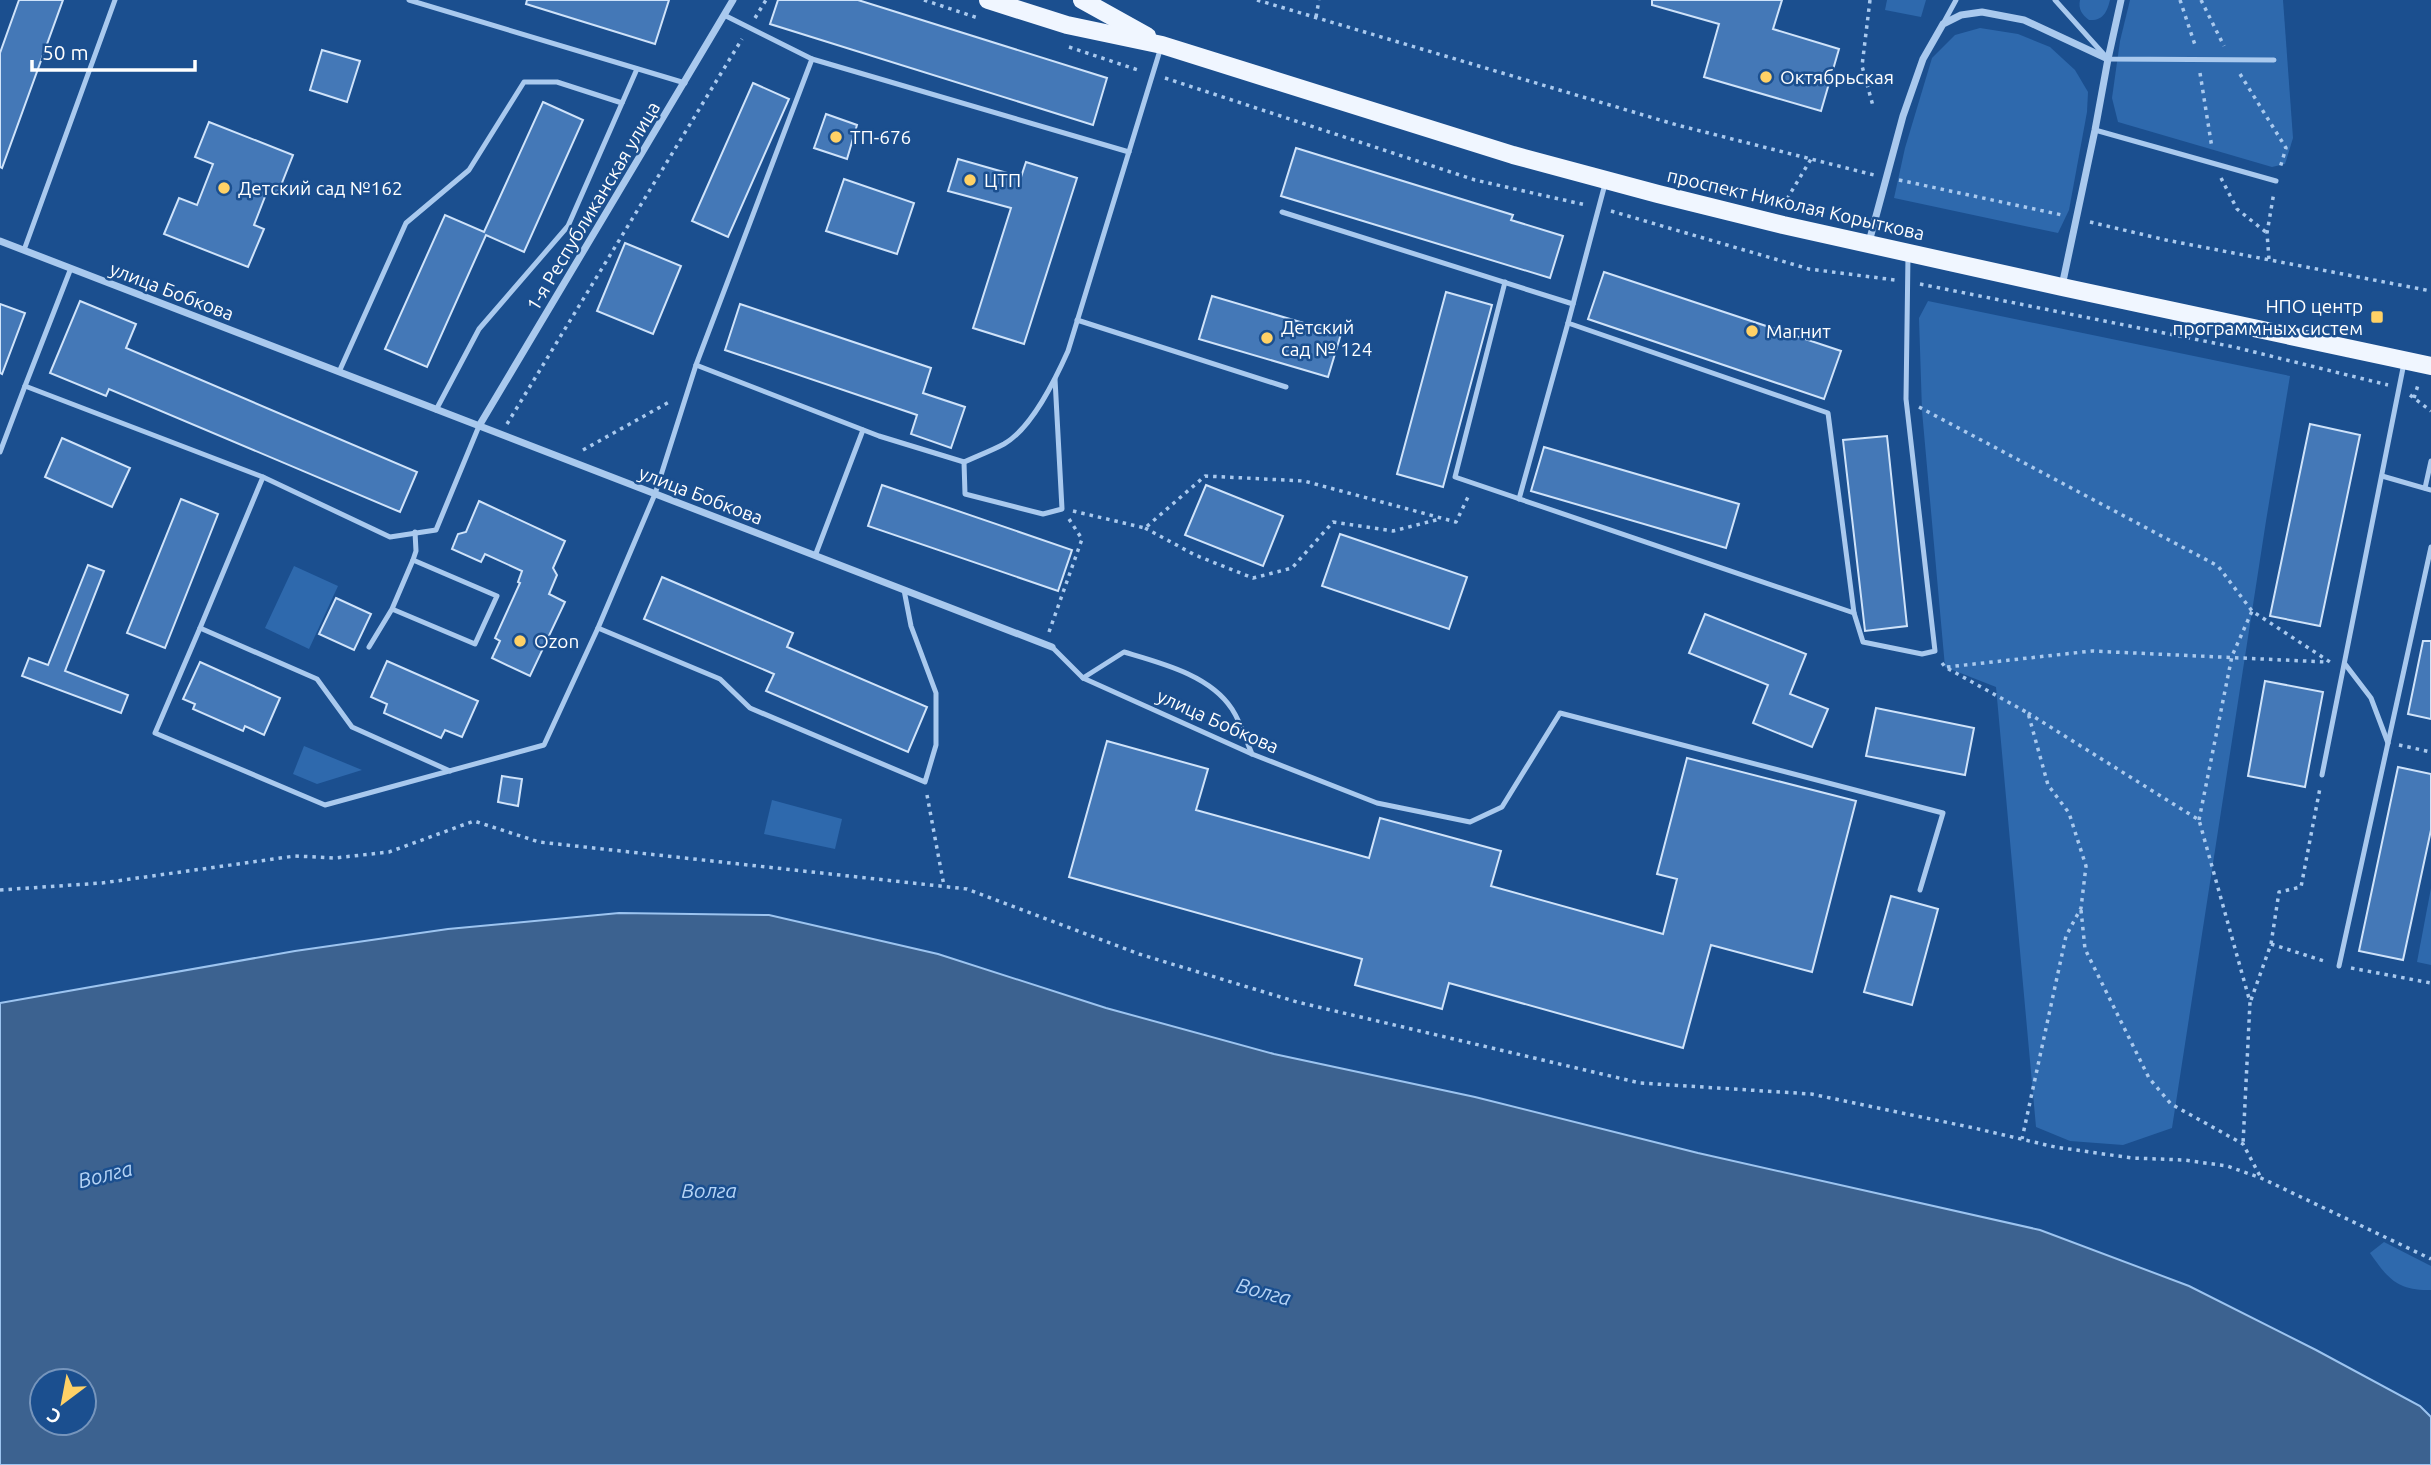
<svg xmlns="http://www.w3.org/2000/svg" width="2431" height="1465" font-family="Ubuntu,sans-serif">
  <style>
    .green { fill: #2e69ad }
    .water { fill: #3c6290; stroke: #9cc4f0; stroke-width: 2; fill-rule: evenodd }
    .building { fill: #4478b7; stroke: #cfe3fa; stroke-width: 2 }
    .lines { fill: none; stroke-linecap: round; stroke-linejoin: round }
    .path { stroke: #a9c9ee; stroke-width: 3.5; stroke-dasharray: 3.5 5; stroke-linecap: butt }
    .lane { stroke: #a9c9ee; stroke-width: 5 }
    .street { stroke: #a9c9ee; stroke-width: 7 }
    .primary { stroke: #f0f6ff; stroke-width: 18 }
    .poi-dot { fill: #ffd166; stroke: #1b4f8f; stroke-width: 2.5 }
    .labels { text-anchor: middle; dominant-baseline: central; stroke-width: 5; stroke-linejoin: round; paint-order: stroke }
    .poi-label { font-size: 19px; fill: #fff; stroke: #1b4f8f; text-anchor: start }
    .street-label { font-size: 19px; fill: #fff; stroke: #1b4f8f }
    .water-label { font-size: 21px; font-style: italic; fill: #b5d3f5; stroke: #1b4f8f }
  </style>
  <rect width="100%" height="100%" fill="#1b4f8f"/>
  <g class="green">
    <path d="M1887,0H1926L1921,17L1885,10Z"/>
    <path d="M2080,0H2110C2107,12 2103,21 2089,20C2082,15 2078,9 2080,0Z"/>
    <path d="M2130,0H2283L2293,138L2285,164L2272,167L2118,122L2112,98L2120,41Z"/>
    <path d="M1980,28L2018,34L2050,47L2075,70L2088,92L2087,112L2069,210L2058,233L1894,198L1905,148L1932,58L1955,35Z"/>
    <path d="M1928,301L2290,376L2266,521L2172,1128L2123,1145L2070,1141L2036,1127L1996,687L1945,667L1922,411L1919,318Z"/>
    <path d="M294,566L338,586L309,649L265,628Z"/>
    <path d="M304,746L362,770L317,784L293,774Z"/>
    <path d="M772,800L842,819L835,849L764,834Z"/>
    <path d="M2431,888V965L2417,962Z"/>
    <path d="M2384,1242L2431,1266V1290C2398,1291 2388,1279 2370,1253Z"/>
  </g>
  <path class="water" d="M619,913L769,915L938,954L1106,1008L1274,1054L1475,1097L1698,1153L2040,1230L2189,1286L2316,1350L2420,1406L2431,1417V1465H0V1003L295,951L448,929ZM42,1381H84V1423H42Z"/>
  <g class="building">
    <path d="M19,0H63L2,168L0,167V53Z"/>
    <path d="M527,0H669L655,44L526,4Z"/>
    <path d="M778,0H858L1107,78L1093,125L770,24Z"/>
    <path d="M1652,0H1782L1773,29L1839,49L1821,111L1704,77L1719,24L1652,5Z"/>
    <path d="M322,50L360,61L347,102L310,90Z"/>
    <path d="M753,83L789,99L728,237L692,221Z"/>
    <path d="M543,102L583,120L524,252L486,235L427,367L385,349L445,215L484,232Z"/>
    <path d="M826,114L857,125L847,159L814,148Z"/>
    <path d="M209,122L293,155L278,193L268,189L254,225L264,229L248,267L164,234L179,198L197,205L213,164L195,157Z"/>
    <path d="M1296,148L1513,215L1511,220L1563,236L1550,278L1281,196Z"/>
    <path d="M958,159L1021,177L1026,162L1077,178L1024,344L973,328L1011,208L948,191Z"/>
    <path d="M844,179L914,203L897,254L826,231Z"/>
    <path d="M625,243L681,266L653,334L597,311Z"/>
    <path d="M1604,272L1841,351L1824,399L1588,319Z"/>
    <path d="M1446,292L1492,305L1443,487L1397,474Z"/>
    <path d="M1212,296L1341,334L1328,377L1199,339Z"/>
    <path d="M80,301L136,324L126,348L417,472L400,512L109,389L106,396L50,373Z"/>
    <path d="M0,304L25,313L2,374L0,373Z"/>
    <path d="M740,304L931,368L923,393L965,407L951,448L911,434L917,415L725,350Z"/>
    <path d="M2310,424L2360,435L2320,626L2270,616Z"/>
    <path d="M1887,436L1907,626L1865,631L1843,440Z"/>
    <path d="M62,438L130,468L112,507L45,477Z"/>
    <path d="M1544,447L1739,504L1726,548L1531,491Z"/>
    <path d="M882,485L1072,550L1058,591L868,526Z"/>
    <path d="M1206,485L1283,516L1263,566L1185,535Z"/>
    <path d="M181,499L218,514L165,648L127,633Z"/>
    <path d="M479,501L565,541L553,568L557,575L549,594L565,602L530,676L492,658L500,641L495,638L520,583L518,582L522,571L485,554L481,562L452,549L458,534L466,532Z"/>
    <path d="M1340,534L1467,577L1449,629L1322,586Z"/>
    <path d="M88,565L104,571L65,671L128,695L121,713L22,676L29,658L48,665Z"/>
    <path d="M662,577L793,633L787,647L927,707L908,752L766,691L774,674L644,619Z"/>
    <path d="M336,598L371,614L354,650L319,634Z"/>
    <path d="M1705,614L1806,654L1790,694L1828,709L1812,747L1753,723L1768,685L1689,653Z"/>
    <path d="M2423,641H2431V719L2408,714Z"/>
    <path d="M387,661L478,701L462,737L445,730L441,738L384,713L387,704L371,697Z"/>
    <path d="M200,662L280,698L264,735L245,726L243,731L193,709L195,704L183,699Z"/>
    <path d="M2265,681L2323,692L2305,787L2248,776Z"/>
    <path d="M1876,708L1974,728L1965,775L1866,756Z"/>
    <path d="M1107,741L1208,769L1196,810L1369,858L1380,818L1501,851L1491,886L1663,934L1677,879L1657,874L1687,758L1856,801L1812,972L1711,945L1683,1048L1449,983L1442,1009L1355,985L1362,959L1069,877Z"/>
    <path d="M2398,767L2431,774V830L2403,960L2359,951Z"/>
    <path d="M502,776L522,779L518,806L498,802Z"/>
    <path d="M1891,896L1938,909L1912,1005L1864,992Z"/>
  </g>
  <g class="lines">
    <g class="path">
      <path d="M924,0L978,18"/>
      <path d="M1257,0L1677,125L1874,175"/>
      <path d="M1870,0L1862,66L1873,106"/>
      <path d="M2180,0L2196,48"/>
      <path d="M2201,0L2224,46"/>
      <path d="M1316,17L1319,0"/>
      <path d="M755,18L766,0"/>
      <path d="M1069,47L1141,71"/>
      <path d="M2200,73L2212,148"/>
      <path d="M2240,74L2286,148L2280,168"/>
      <path d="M1165,78L1475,180L1586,205"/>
      <path d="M2221,178L2237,209L2267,233"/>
      <path d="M1899,180L2062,215"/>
      <path d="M1787,199L1811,159"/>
      <path d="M1611,211L1809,269L1895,280"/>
      <path d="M2090,222L2166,240L2431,291"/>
      <path d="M2269,259L2267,233L2274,192"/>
      <path d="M1920,284L2234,347L2388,385"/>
      <path d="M2410,395L2431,411"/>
      <path d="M2414,398L2418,385"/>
      <path d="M1919,407L2218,566L2252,611L2330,662"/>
      <path d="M507,424L742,39"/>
      <path d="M583,450L671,401"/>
      <path d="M1073,511L1145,528L1205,476L1304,481L1456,522L1469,495"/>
      <path d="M1145,528L1195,555L1253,578L1292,568L1333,522L1393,531L1440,519"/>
      <path d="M1049,632L1082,539L1069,519"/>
      <path d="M1942,663L1945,667L2028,713L2048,785L2069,813L2086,866L2081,908L2066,936L2022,1139"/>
      <path d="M1947,667L2092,651L2326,662"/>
      <path d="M2028,713L2199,820L2250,1002L2243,1144"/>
      <path d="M2399,745L2431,752"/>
      <path d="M927,795L944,886"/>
      <path d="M2199,820L2232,656L2252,611"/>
      <path d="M0,890L102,883L295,856L335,858L389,852L474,821L539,842L967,889L1139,954L1297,1002L1640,1083L1811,1094L1974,1128L2055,1147L2132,1158L2184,1160L2227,1166L2261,1178L2431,1259"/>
      <path d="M2081,910L2085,949L2149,1078L2171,1104L2243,1144L2260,1176"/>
      <path d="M2271,944L2279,892L2301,887L2320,788"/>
      <path d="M2351,968L2431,983"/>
      <path d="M2251,1000L2271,944L2327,962"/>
    </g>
    <g class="lane">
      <path d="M409,0L685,83"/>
      <path d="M2055,0L2108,59L2274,60"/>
      <path d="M1944,22L1956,0"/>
      <path d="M812,59L1129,152"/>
      <path d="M2095,130L2276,181"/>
      <path d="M1605,184L1568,323L1828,413L1854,613L1863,642L1922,654L1935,651L1906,399L1908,255"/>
      <path d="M1282,212L1573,304"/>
      <path d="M24,250L115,0"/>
      <path d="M71,268L25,386L263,477"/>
      <path d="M1505,282L1455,477L1854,613"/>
      <path d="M1077,320L1286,387"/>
      <path d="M696,365L812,59L724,15"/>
      <path d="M339,372L406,223L469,170L524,82H557L622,103"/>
      <path d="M436,410L479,329L568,226L637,69"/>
      <path d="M0,452L25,386"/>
      <path d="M964,462L965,494L1043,514L1062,509L1055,379"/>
      <path d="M2382,476L2431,490"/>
      <path d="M2425,488L2431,461"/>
      <path d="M1519,499L1568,323"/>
      <path d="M815,556L863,430"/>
      <path d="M413,560L416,551L415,532"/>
      <path d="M904,590L911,626L936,693V745L925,782L750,708L720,679L598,628L655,494L696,365L879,436L964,462C977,456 991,451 1004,444C1032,428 1055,380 1068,351L1161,47"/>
      <path d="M200,628L155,733L325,805L544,745L598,628"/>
      <path d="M369,647L392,609L413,560L497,596L475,644L392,609"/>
      <path d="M1052,647L1083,678L1252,754L1377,803L1470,822L1502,807L1560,713L1943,813L1920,890"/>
      <path d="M2345,664L2371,698L2388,743"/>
      <path d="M1083,678L1124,652C1161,663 1210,675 1232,709C1241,723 1246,740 1252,754"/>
      <path d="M450,771L352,727L317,679L200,628L263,477L390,537L436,530L479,426"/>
      <path d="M2322,775L2404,363"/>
      <path d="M2339,966L2431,547"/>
    </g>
    <g class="street">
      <path d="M2108,59L2121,0"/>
      <path d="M0,241L1052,647"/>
      <path d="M1869,242L1903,116L1923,59L1943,24L1961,15L1982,12L2024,20L2108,59L2095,130L2062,286"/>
      <path d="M479,426L733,0"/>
    </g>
    <g class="primary">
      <path d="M988,0L1067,25L1162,45L1513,155L1658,194L1783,225L2062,287L2431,366"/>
      <path d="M1082,0L1147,36"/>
    </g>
  </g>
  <g class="poi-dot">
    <circle cx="1766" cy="77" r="7"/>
    <circle cx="836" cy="137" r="7"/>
    <circle cx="970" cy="180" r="7"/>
    <circle cx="224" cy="188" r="7"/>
    <rect x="2370" y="310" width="14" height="14" rx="3.5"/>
    <circle cx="1752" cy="331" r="7"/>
    <circle cx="1267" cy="338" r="7"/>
    <circle cx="520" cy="641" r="7"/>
  </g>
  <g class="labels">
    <g class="poi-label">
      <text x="1780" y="77">Октябрьская</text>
      <text x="850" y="137">ТП-676</text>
      <text x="984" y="180">ЦТП</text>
      <text x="238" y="188">Детский сад №162</text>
      <text x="2363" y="306" text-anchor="end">НПО центр<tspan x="2363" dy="22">программных систем</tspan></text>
      <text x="1281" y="327">Детский<tspan x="1281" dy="22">сад № 124</tspan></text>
      <text x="1766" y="331">Магнит</text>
      <text x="534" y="641">Ozon</text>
    </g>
    <g class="street-label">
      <text transform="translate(1796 204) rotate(13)">проспект Николая Корыткова</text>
      <text transform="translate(593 206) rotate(-59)">1-я Республиканская улица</text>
      <text transform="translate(172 291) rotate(21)">улица Бобкова</text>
      <text transform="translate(701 495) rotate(21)">улица Бобкова</text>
      <text transform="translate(1218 721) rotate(24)">улица Бобкова</text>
    </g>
    <g class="water-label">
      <text transform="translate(105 1174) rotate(-14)">Волга</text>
      <text x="709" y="1190">Волга</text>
      <text transform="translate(1264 1291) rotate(15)">Волга</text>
    </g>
  </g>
  <g transform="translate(63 1402) rotate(212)"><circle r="33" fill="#1b4f8f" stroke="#7695bc" stroke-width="2"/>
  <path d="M0-5L12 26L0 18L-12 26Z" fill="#ffd166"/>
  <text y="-10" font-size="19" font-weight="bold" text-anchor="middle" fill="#ffffff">С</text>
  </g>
  <path d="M32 60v10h163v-10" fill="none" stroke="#ffffff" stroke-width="3.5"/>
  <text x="42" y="60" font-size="21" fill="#ffffff" stroke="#1b4f8f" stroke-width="5" paint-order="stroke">50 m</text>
</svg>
